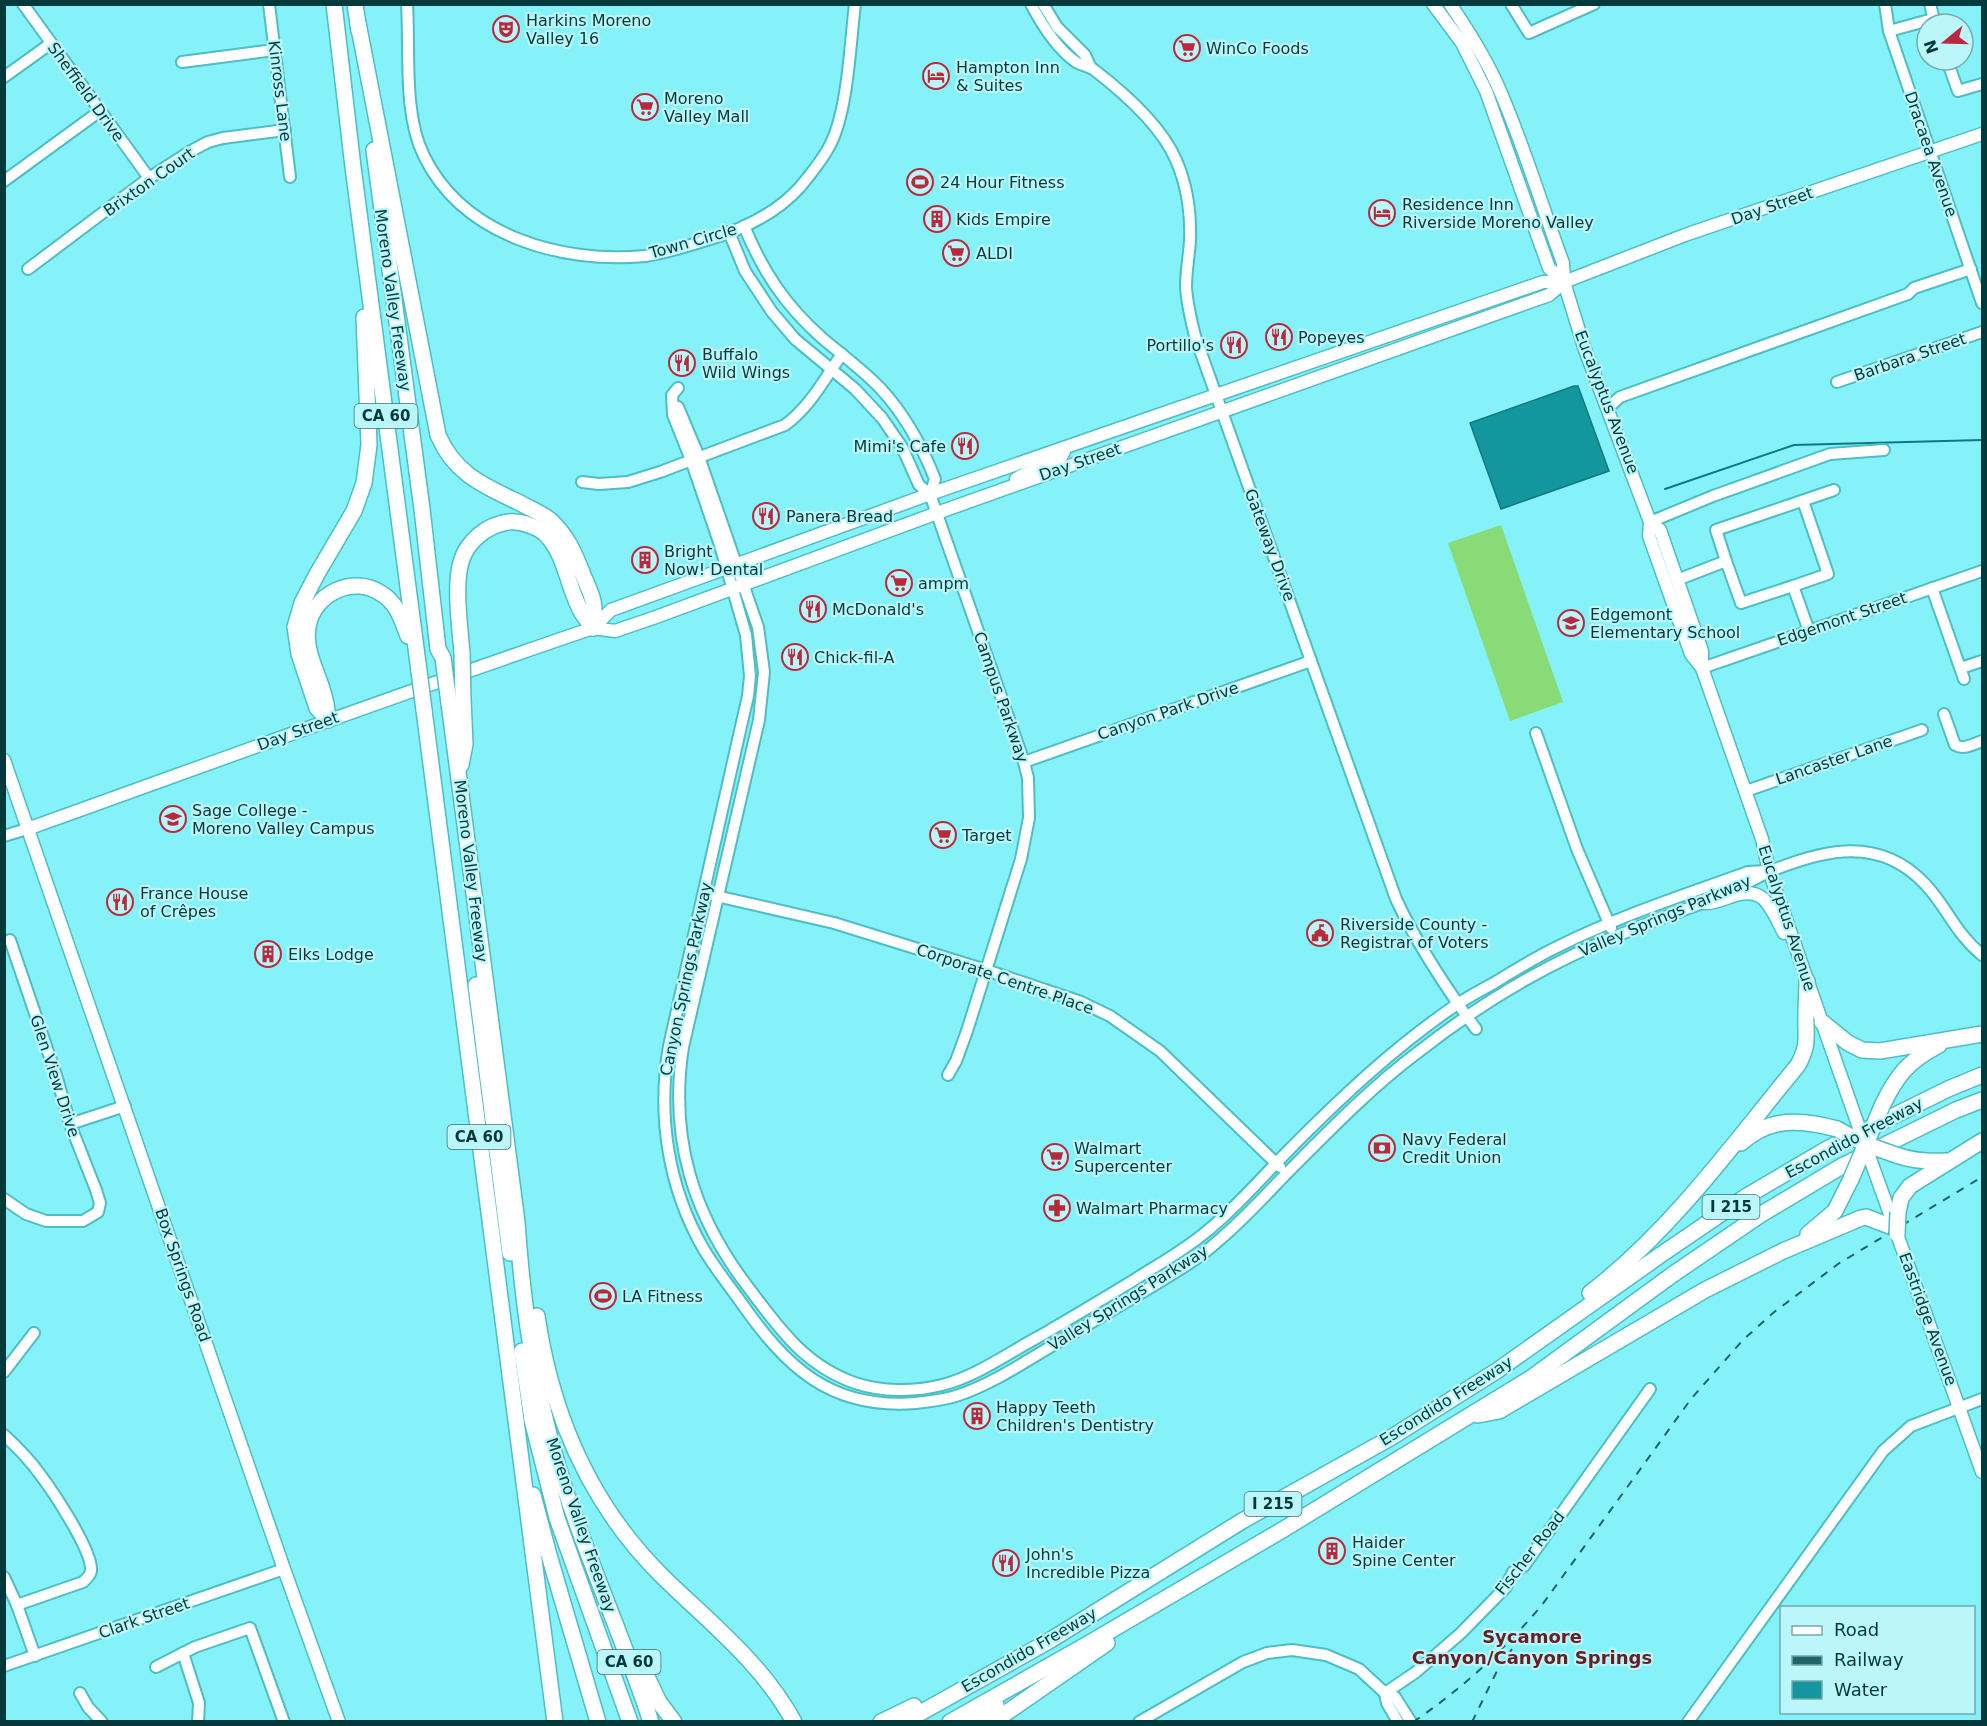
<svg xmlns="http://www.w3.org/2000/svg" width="1987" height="1726" font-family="'DejaVu Sans',sans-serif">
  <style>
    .grass { fill: #88db77 }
    .water { fill: #13969d; stroke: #0e7a80; stroke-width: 1.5 }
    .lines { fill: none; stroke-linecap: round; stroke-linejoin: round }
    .stream { stroke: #0e7a80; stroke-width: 2 }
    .minor-casing { stroke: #4dbec4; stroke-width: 14 }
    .major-casing { stroke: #4dbec4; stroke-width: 15 }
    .highway-casing { stroke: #4dbec4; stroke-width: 18 }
    .minor { stroke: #fff; stroke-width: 10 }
    .major { stroke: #fff; stroke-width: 12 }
    .highway { stroke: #fff; stroke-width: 15 }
    .rail { stroke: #216366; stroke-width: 2; stroke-dasharray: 8 8; stroke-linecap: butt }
    .major-bridge-casing { stroke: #4dbec4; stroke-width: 15; stroke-linecap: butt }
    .highway-bridge-casing { stroke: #4dbec4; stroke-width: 18; stroke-linecap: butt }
    .major-bridge { stroke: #fff; stroke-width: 12 }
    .highway-bridge { stroke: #fff; stroke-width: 15 }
    .labels { text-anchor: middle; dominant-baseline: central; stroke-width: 4.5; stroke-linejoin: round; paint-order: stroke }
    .shield { fill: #bbf7fa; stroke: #3b7274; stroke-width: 1.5 }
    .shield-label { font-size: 15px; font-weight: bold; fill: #04393b }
    .poi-label { font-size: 16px; fill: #04393b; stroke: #bbf7fa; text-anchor: start }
    .street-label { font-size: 16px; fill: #04393b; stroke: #bbf7fa }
    .neighbourhood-label { font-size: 18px; font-weight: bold; fill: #662025; stroke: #bbf7fa }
  </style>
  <rect width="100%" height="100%" fill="#84f2f8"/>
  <path class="grass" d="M1501,525L1563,702L1510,721L1448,543Z"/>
  <path class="water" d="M1574,386H1578L1609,471L1501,509L1470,423Z"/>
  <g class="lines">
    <path class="stream" d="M1665,489L1794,445L1982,440"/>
    <defs>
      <g id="minor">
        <path d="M23,4L149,178"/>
        <path d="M269,4L290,177"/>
        <path d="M407,4C410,52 403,114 424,156C463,236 562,264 645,256C667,253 687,246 707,240C741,230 776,214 800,187C810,175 822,160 829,147C848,113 850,44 855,4"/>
        <path d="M1031,4C1042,25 1056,48 1076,62C1081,65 1088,66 1093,69C1123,92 1161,125 1176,160C1187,185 1191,213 1190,241C1189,256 1186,271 1186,287C1187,304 1191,320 1195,336L1396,899C1417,944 1446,988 1476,1029"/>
        <path d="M1043,4L1057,27L1085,55L1091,68"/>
        <path d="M1511,4L1529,33L1594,4"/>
        <path d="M1885,4L1889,31L1982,303"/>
        <path d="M1930,4L1935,24"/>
        <path d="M1889,31L1933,19"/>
        <path d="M1947,60L1958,91L1982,84"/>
        <path d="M182,62L274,50"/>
        <path d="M4,77L50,44"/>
        <path d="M4,181L100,111"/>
        <path d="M744,226C763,272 785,305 822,338C842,355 863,370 881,389C905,415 922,446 935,479L930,494"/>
        <path d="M729,232L745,271L772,312L795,339L855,389L882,418L902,447L919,485L930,494L1024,762L1028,778L1029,818L1021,859L967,1031L956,1061L948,1075"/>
        <path d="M28,269L149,178L191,151L208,142L223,138L285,130"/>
        <path d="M1837,382L1982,332"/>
        <path d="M678,388L672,395L673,415L691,460L720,545L746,635L750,676L748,696L737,744L669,1046C657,1115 668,1187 703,1248C714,1267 728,1284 740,1301C786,1367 830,1410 916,1403C931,1401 945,1400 959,1395C994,1383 1028,1360 1060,1341C1087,1325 1114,1309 1141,1293C1167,1277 1195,1262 1218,1241C1242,1221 1263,1198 1285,1175C1327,1133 1369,1089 1417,1053C1464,1016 1515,983 1569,957C1612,936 1657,920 1702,903L1707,898C1722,892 1736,887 1751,881C1758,878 1764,873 1771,871C1825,849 1880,836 1925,884C1947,907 1955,933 1982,955"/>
        <path d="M678,407L699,457L758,627L764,672L759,720L683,1047C669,1138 693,1215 748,1287C779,1328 804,1365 855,1383C882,1392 914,1392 942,1385C977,1376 1008,1353 1040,1336C1071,1318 1103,1299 1134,1280C1159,1264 1185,1250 1207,1231C1236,1208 1259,1180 1285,1154C1338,1100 1393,1048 1456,1005C1468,997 1481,990 1494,983C1515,970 1536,957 1557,947C1619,916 1684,895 1748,872L1766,871"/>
        <path d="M1608,408L1620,397L1908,294L1914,288L1971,269"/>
        <path d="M582,482L599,484L628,482L660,472L785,425C810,407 825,378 842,354"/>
        <path d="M1650,522L1713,496L1830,454L1884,450"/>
        <path d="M1726,561L1716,530L1834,490"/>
        <path d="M1677,580L1726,561L1741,603L1793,586L1809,631"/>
        <path d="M1793,586L1828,574L1803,501"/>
        <path d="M1932,588L1964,679"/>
        <path d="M1702,668L1982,571"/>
        <path d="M1961,668L1982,661"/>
        <path d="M1944,714L1955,745C1964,750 1974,744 1982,741"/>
        <path d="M1536,733L1577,849L1611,928"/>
        <path d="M1024,762L1311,661"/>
        <path d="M1746,791L1922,730"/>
        <path d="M4,836L30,828"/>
        <path d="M712,895L834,923L986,970L1081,1002L1110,1016L1160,1051L1280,1167"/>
        <path d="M70,1124L125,1106"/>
        <path d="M4,1199L26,1214L46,1221H83L98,1212L100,1203L96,1190L70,1124L57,1078L10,940"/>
        <path d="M4,1372L34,1333"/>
        <path d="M4,1435C17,1447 29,1459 39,1473C52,1490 93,1551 91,1571C90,1576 87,1578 83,1582L17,1605"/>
        <path d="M4,1577L17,1605L35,1656"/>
        <path d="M183,1653L199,1703L198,1722"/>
        <path d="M4,1666L284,1569"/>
        <path d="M156,1667L195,1647L250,1628L284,1722"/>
        <path d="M80,1693L88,1707L102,1722"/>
        <path d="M1385,1693L1416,1672L1461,1633L1506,1587L1513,1572L1524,1566L1650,1389"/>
        <path d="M1385,1693L1387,1703L1398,1722"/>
        <path d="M1139,1722L1243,1662L1267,1653L1292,1650L1326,1655L1359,1669L1385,1693L1395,1697L1411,1722"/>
        <path d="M1688,1722L1883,1451L1911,1426L1982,1399"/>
      </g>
      <g id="major">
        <path d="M1433,4L1462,43L1486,91L1549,268L1564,282"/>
        <path d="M1450,4C1468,30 1484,56 1497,84C1523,142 1541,204 1563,263L1564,282L1584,347L1650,522L1649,536L1691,654L1702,668L1762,839L1769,871L1856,1119"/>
        <path d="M1016,479C1026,471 1055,464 1061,457C1062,456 1065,449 1065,448"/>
        <path d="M1650,522L1660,530L1702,651V668"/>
        <path d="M593,628L615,631L656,617L937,513L1549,295L1564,282L1685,235L1982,134"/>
        <path d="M4,760L284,1569L339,1722"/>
        <path d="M30,828C217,761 404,692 593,628L611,610L930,494L1543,282H1564"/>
        <path d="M1702,903C1712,904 1721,900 1730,897C1765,884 1770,907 1784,933"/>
        <path d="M1873,1167L1895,1228"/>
        <path d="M1897,1234L1982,1472"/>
      </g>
      <g id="highway">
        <path d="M334,4L353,167L419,671"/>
        <path d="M355,4L359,31"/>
        <path d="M358,23L438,435C455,475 485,486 522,504C531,509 541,513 550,520C567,535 575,554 583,575C593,598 596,602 593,628"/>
        <path d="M374,150L422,509L438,649L443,658"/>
        <path d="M462,653C460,628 454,586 461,562C467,541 487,525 508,522C521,521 541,527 549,538C567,560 568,589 582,613C585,618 590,623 593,628"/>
        <path d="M449,703L517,1222C523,1311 536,1401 564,1486C590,1566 625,1642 651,1722"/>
        <path d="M424,710L555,1722"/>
        <path d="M327,711C325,682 303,656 308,627C313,594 353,574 382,594C397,603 402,620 408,636"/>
        <path d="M328,720L317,708L299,654L295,627L302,603L317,574L354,511L364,483L369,445L364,317"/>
        <path d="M461,765L465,744L463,699"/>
        <path d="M476,985L510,1253"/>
        <path d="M1822,1022L1848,1043L1862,1050L1880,1051L1982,1034"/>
        <path d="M1882,1106C1897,1075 1908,1061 1939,1045"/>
        <path d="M1741,1143C1770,1117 1802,1119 1837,1129"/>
        <path d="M1896,1155C1913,1161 1928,1162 1946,1161"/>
        <path d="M1898,1212L1901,1198L1910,1186L1982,1141"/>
        <path d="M1808,1234L1835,1211L1851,1179"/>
        <path d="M1590,1293C1672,1230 1733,1144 1798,1065C1810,1043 1805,1036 1806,1014C1806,1003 1807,992 1807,981"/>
        <path d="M537,1316C552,1417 590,1505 663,1577C710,1623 762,1663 794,1722"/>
        <path d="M522,1351L532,1420L557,1518L630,1722"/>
        <path d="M1478,1415L1499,1411L1705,1290L1783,1251L1861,1218L1866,1217L1895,1228"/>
        <path d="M533,1495L549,1555L598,1722"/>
        <path d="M640,1662L659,1702L674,1722"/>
        <path d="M881,1722L914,1706"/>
        <path d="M904,1722L1049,1641L1242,1521L1392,1437L1498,1370L1659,1256L1747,1196L1827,1149L1948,1089L1982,1075"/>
        <path d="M950,1722L1086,1645L1284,1529L1531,1378L1672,1275L1760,1215L1842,1166L1956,1110L1982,1100"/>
        <path d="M971,1722L996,1705"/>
        <path d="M993,1722L1107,1643"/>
      </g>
    </defs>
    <use href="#minor" class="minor-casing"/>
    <use href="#major" class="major-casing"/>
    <use href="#highway" class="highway-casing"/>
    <use href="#minor" class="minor"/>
    <use href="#major" class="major"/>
    <use href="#highway" class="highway"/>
    <g class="rail">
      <path d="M1413,1722C1462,1689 1504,1650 1542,1605L1691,1399L1743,1340L1773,1313L1838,1264L1982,1177"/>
      <path d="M1472,1722L1496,1673L1512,1649"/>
    </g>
    <defs>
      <path id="major-bridge" d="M1856,1119L1873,1167"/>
      <g id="highway-bridge">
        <path d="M462,653L463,699"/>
        <path d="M443,658L449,703"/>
        <path d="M419,671L424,710"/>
        <path d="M1837,1129L1865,1144L1896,1155"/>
        <path d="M1851,1179L1882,1106"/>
        <path d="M1897,1234L1898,1212"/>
      </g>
    </defs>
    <use href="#major-bridge" class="major-bridge-casing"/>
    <use href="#highway-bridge" class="highway-bridge-casing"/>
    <use href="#major-bridge" class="major-bridge"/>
    <use href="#highway-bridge" class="highway-bridge"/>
  </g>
  <defs>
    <symbol id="theatre-ring" viewBox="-11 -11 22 22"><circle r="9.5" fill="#bbf7fa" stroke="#ba293b" stroke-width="1.5"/><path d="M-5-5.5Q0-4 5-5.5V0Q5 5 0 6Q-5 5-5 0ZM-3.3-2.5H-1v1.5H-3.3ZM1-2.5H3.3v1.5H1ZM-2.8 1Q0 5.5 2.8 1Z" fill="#ba293b"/></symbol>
    <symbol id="supermarket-ring" viewBox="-11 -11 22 22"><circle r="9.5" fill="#bbf7fa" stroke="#ba293b" stroke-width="1.5"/><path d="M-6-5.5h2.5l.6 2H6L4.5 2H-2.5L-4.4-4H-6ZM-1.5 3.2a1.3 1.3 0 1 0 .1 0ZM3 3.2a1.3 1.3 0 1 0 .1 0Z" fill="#ba293b"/></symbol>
    <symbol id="hotel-ring" viewBox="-11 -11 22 22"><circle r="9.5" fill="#bbf7fa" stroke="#ba293b" stroke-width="1.5"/><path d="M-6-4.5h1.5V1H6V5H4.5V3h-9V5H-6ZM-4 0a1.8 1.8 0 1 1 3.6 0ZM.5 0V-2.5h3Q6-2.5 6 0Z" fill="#ba293b"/></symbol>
    <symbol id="stadium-ring" viewBox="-11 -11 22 22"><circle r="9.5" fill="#bbf7fa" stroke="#ba293b" stroke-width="1.5"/><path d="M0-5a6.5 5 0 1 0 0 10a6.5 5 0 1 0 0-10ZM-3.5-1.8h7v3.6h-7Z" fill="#ba293b"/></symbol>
    <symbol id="building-ring" viewBox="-11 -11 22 22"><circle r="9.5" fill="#bbf7fa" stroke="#ba293b" stroke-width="1.5"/><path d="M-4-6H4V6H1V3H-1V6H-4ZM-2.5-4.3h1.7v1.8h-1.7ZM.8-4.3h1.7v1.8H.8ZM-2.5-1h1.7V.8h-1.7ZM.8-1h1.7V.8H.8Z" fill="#ba293b"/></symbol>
    <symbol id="restaurant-ring" viewBox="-11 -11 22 22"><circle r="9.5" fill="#bbf7fa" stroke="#ba293b" stroke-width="1.5"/><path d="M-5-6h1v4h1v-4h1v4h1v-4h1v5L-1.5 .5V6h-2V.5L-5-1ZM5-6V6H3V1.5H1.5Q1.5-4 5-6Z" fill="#ba293b"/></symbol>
    <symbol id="school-ring" viewBox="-11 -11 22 22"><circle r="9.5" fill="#bbf7fa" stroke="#ba293b" stroke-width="1.5"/><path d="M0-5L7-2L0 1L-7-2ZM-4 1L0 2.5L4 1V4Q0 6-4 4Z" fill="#ba293b"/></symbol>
    <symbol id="civic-ring" viewBox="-11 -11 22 22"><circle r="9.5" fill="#bbf7fa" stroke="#ba293b" stroke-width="1.5"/><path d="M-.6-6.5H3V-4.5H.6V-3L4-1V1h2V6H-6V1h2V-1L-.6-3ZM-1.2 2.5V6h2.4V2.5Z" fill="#ba293b"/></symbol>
    <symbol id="bank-ring" viewBox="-11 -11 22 22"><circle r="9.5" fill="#bbf7fa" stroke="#ba293b" stroke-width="1.5"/><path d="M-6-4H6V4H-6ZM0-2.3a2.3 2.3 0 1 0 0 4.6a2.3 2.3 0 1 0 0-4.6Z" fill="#ba293b"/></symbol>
    <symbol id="pharmacy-ring" viewBox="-11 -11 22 22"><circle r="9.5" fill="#bbf7fa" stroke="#ba293b" stroke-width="1.5"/><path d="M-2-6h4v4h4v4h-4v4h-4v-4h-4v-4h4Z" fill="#ba293b"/></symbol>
  </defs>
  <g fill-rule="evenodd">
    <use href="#theatre-ring" x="491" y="14" width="30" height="30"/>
    <use href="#supermarket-ring" x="1172" y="33" width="30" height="30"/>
    <use href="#hotel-ring" x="921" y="61" width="30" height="30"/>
    <use href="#supermarket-ring" x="630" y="92" width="30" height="30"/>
    <use href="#stadium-ring" x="905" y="167" width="30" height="30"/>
    <use href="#hotel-ring" x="1367" y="198" width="30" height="30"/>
    <use href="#building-ring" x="922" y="204" width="30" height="30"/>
    <use href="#supermarket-ring" x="941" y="238" width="30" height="30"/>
    <use href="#restaurant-ring" x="1264" y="322" width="30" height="30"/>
    <use href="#restaurant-ring" x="1219" y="330" width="30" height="30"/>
    <use href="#restaurant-ring" x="667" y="348" width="30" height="30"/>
    <use href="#restaurant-ring" x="950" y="431" width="30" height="30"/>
    <use href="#restaurant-ring" x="751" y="501" width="30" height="30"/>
    <use href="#building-ring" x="630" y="545" width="30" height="30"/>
    <use href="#supermarket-ring" x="884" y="568" width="30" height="30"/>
    <use href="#restaurant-ring" x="798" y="594" width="30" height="30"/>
    <use href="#school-ring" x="1556" y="608" width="30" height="30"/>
    <use href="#restaurant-ring" x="780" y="642" width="30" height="30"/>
    <use href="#school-ring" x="158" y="804" width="30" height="30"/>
    <use href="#supermarket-ring" x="928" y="820" width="30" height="30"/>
    <use href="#restaurant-ring" x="105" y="887" width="30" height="30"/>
    <use href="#civic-ring" x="1305" y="918" width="30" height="30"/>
    <use href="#building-ring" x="253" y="939" width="30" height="30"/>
    <use href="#bank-ring" x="1367" y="1133" width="30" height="30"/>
    <use href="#supermarket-ring" x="1040" y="1142" width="30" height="30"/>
    <use href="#pharmacy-ring" x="1042" y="1193" width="30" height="30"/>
    <use href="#stadium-ring" x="588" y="1281" width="30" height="30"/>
    <use href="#building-ring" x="962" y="1401" width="30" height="30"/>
    <use href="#building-ring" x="1317" y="1536" width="30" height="30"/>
    <use href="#restaurant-ring" x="991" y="1548" width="30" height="30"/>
  </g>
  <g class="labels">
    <g class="shield">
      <rect x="354.5" y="404" width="63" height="24" rx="4.5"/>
      <rect x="447.5" y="1125" width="63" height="24" rx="4.5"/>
      <rect x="1702.5" y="1195" width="57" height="24" rx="4.5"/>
      <rect x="1244.5" y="1492" width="57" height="24" rx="4.5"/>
      <rect x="597.5" y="1650" width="63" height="24" rx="4.5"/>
    </g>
    <g class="shield-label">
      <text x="386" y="416">CA 60</text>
      <text x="479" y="1137">CA 60</text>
      <text x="1731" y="1207">I 215</text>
      <text x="1273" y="1504">I 215</text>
      <text x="629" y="1662">CA 60</text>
    </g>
    <g class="poi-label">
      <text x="526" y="20">Harkins Moreno<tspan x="526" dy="18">Valley 16</tspan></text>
      <text x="1206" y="48">WinCo Foods</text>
      <text x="956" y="67">Hampton Inn<tspan x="956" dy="18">&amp; Suites</tspan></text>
      <text x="664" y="98">Moreno<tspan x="664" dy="18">Valley Mall</tspan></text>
      <text x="940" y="182">24 Hour Fitness</text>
      <text x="1402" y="204">Residence Inn<tspan x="1402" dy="18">Riverside Moreno Valley</tspan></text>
      <text x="956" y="219">Kids Empire</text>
      <text x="976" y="253">ALDI</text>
      <text x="1298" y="337">Popeyes</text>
      <text x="1214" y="345" text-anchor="end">Portillo's</text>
      <text x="702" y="354">Buffalo<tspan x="702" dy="18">Wild Wings</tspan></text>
      <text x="946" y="446" text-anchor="end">Mimi's Cafe</text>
      <text x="786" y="516">Panera Bread</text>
      <text x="664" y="551">Bright<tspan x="664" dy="18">Now! Dental</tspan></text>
      <text x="918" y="583">ampm</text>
      <text x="832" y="609">McDonald's</text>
      <text x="1590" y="614">Edgemont<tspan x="1590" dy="18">Elementary School</tspan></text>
      <text x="814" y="657">Chick-fil-A</text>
      <text x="192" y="810">Sage College -<tspan x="192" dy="18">Moreno Valley Campus</tspan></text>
      <text x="962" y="835">Target</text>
      <text x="140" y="893">France House<tspan x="140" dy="18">of Crêpes</tspan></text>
      <text x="1340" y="924">Riverside County -<tspan x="1340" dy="18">Registrar of Voters</tspan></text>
      <text x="288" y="954">Elks Lodge</text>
      <text x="1402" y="1139">Navy Federal<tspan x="1402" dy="18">Credit Union</tspan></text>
      <text x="1074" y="1148">Walmart<tspan x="1074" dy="18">Supercenter</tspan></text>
      <text x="1076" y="1208">Walmart Pharmacy</text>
      <text x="622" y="1296">LA Fitness</text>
      <text x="996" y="1407">Happy Teeth<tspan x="996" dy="18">Children's Dentistry</tspan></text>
      <text x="1352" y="1542">Haider<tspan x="1352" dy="18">Spine Center</tspan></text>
      <text x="1026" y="1554">John's<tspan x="1026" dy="18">Incredible Pizza</tspan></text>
    </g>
    <g class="street-label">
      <text transform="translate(280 91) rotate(83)">Kinross Lane</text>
      <text transform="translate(86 92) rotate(54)">Sheffield Drive</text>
      <text transform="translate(1931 154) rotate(71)">Dracaea Avenue</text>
      <text transform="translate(149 182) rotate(-35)">Brixton Court</text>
      <text transform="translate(1772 206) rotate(-19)">Day Street</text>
      <text transform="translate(693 241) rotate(-16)">Town Circle</text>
      <text transform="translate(393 300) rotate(82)">Moreno Valley Freeway</text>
      <text transform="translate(1910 357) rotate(-19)">Barbara Street</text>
      <text transform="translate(1607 402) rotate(69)">Eucalyptus Avenue</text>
      <text transform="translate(1080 462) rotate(-19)">Day Street</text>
      <text transform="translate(1270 545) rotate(70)">Gateway Drive</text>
      <text transform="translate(1842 619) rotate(-19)">Edgemont Street</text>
      <text transform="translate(1001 697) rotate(71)">Campus Parkway</text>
      <text transform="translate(1168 711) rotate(-19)">Canyon Park Drive</text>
      <text transform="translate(298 731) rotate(-20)">Day Street</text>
      <text transform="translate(1834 760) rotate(-19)">Lancaster Lane</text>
      <text transform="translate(471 871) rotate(83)">Moreno Valley Freeway</text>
      <text transform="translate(1665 916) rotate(-23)">Valley Springs Parkway</text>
      <text transform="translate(1787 918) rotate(72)">Eucalyptus Avenue</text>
      <text transform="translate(686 979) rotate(-78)">Canyon Springs Parkway</text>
      <text transform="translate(1005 979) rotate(19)">Corporate Centre Place</text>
      <text transform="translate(55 1076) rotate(72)">Glen View Drive</text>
      <text transform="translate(1854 1138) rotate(-28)">Escondido Freeway</text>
      <text transform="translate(183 1275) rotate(71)">Box Springs Road</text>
      <text transform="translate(1128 1298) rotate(-32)">Valley Springs Parkway</text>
      <text transform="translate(1928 1319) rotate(70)">Eastridge Avenue</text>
      <text transform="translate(1446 1401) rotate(-32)">Escondido Freeway</text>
      <text transform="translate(581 1525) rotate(71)">Moreno Valley Freeway</text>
      <text transform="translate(1530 1553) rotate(-52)">Fischer Road</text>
      <text transform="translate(144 1618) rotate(-19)">Clark Street</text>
      <text transform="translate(1029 1650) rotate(-30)">Escondido Freeway</text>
    </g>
    <g class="neighbourhood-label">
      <text x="1532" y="1636">Sycamore<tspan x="1532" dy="21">Canyon/Canyon Springs</tspan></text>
    </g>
  </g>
  <rect width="1987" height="1726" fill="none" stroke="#04393b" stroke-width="12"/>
  <rect x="1780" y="1606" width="195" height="108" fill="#bbf7fa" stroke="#72abae" stroke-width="1.5"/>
  <rect x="1792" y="1626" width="30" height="9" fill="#ffffff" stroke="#72abae" stroke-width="1.5"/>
  <text x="1834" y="1636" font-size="18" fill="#04393b">Road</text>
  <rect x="1792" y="1656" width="30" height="9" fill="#216366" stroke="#72abae" stroke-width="1.5"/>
  <text x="1834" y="1666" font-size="18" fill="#04393b">Railway</text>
  <rect x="1792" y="1681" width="30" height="18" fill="#13969d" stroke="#72abae" stroke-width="1.5"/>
  <text x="1834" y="1696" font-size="18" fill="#04393b">Water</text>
  <g transform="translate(1945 42) rotate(251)"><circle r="28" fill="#bbf7fa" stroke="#72abae" stroke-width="1.5"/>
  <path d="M0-4.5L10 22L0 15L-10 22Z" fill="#ba293b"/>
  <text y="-9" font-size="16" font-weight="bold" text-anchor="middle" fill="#04393b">N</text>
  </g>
</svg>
